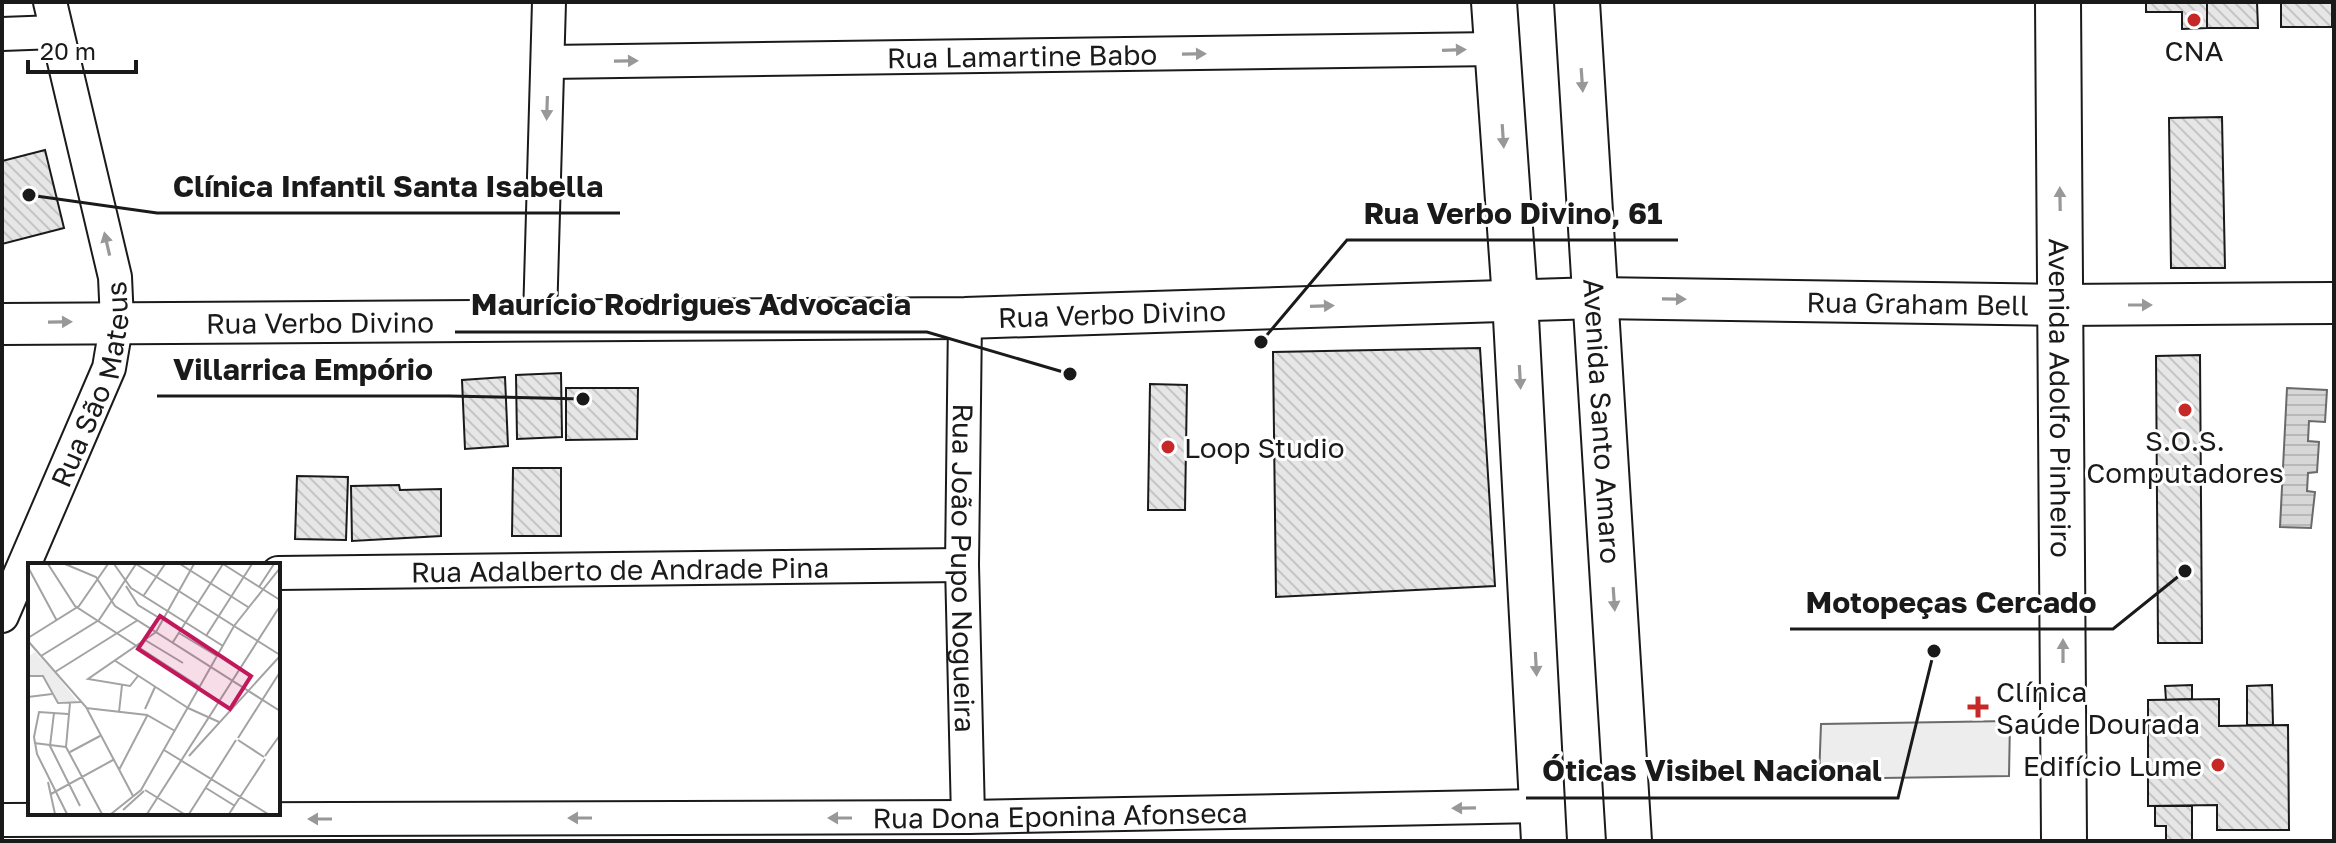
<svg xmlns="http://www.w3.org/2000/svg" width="2336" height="843" font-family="'Golos Text',sans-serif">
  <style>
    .built { fill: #ededed; stroke: #6a6a6a; stroke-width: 2 }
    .water { fill: url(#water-rules); stroke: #6a6a6a; stroke-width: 2 }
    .building { fill: url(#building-back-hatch); stroke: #1a1a1a; stroke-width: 2 }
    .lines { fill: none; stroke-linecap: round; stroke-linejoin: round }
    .minor-casing { stroke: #1a1a1a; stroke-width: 36 }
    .tertiary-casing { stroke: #1a1a1a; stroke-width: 44 }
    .primary-casing { stroke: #1a1a1a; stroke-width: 48 }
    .minor { stroke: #fff; stroke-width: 32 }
    .tertiary { stroke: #fff; stroke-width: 40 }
    .primary { stroke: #fff; stroke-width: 44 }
    .oneway { fill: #989898 }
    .poi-dot { fill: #c62828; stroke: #fff; stroke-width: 3 }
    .labels { text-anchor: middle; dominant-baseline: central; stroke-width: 6; stroke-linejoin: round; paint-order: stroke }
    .poi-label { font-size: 28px; fill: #1a1a1a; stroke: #fff }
    .street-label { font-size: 28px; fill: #1a1a1a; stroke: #fff }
    .inset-road { fill: none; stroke: #a3a3a3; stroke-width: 2 }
    .view { fill: #c2185b; fill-opacity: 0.15; stroke: #c2185b; stroke-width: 4 }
    .inset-edge { fill: none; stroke: #1a1a1a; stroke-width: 4 }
    .leader { fill: none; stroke: #1a1a1a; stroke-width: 3 }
    .callout-dot { fill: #1a1a1a; stroke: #fff; stroke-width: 3 }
    .callout-label { font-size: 30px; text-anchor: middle; font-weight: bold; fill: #1a1a1a; stroke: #fff; stroke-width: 6; stroke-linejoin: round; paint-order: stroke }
  </style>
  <defs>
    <pattern id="water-rules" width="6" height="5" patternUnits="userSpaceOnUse" patternTransform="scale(2)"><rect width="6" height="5" fill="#d7d7d7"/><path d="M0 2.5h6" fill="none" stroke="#b8b8b8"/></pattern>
    <pattern id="building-back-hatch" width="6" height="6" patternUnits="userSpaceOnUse" patternTransform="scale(2)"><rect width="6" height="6" fill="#e6e6e6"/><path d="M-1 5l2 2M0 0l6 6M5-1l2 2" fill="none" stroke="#c5c5c5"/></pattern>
  </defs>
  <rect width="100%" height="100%" fill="#fff"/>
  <path class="built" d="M2010,721L2009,776L1819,779L1821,724Z"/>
  <path class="water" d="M2287,388L2327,390L2325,422L2309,421L2308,441L2319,442L2317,472L2308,473L2307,491L2315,492L2311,528L2280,527Z"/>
  <g class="building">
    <path d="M2146,2H2207V28L2182,29V12H2146Z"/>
    <path d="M2207,2H2257L2258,28H2207Z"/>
    <rect x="2281" y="2" width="51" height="25"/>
    <path d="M2222,117L2225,268H2171L2169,118Z"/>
    <path d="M45,150L64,228L2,244V161Z"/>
    <path d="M1480,348L1495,586L1276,597L1273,352Z"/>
    <path d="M2200,355L2202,643H2158L2156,356Z"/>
    <path d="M561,373L562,437L517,439L516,375Z"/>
    <path d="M505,377L508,446L465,449L462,380Z"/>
    <path d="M1150,384L1187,385L1185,510H1148Z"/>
    <path d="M566,388H638L637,439L566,440Z"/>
    <path d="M513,468H561V536H512Z"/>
    <path d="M297,476L348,477L346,540L295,539Z"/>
    <path d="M399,485L400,490L441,489V536L352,541L351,486Z"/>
    <path d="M2192,685V699L2166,700L2165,686Z"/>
    <path d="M2272,685L2273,725H2247V686Z"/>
    <path d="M2219,699V726L2288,725L2289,830H2217V805L2148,806V700Z"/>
    <path d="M2155,806H2192V841H2166V826H2155Z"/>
  </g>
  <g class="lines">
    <defs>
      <g id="minor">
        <path d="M2,34L56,32"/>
        <path id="s1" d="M548,62L1496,49"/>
        <path d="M540,318L549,2"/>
        <path id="s2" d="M965,318L962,565L968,817"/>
        <path id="s3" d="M278,573L962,565"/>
        <path id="s4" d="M2,616L109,368L117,321L115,277L50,2"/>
        <path id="s5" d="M2,820L968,817L1542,806"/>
      </g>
      <g id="tertiary">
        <path id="s6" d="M2,324L965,318L1596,298L2062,305L2334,303"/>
      </g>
      <g id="primary">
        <path d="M1494,2L1515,299L1544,841"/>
        <path id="s7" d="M1577,2L1629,841"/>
        <path id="s8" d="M2058,2L2064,841"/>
      </g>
    </defs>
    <use href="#minor" class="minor-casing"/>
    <use href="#tertiary" class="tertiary-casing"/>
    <use href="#primary" class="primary-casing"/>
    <use href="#minor" class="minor"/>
    <use href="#tertiary" class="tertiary"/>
    <use href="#primary" class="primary"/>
  </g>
  <defs><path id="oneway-solid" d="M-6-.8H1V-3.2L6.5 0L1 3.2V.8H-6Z" transform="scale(2)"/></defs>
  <g class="oneway">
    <use href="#oneway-solid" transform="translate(1454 50) rotate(-2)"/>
    <use href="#oneway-solid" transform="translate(1194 54) rotate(-1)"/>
    <use href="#oneway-solid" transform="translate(626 61) rotate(-1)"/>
    <use href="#oneway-solid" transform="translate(1582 80) rotate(86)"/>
    <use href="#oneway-solid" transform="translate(547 108) rotate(92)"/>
    <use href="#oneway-solid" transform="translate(1503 136) rotate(86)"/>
    <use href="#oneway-solid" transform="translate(2060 199) rotate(-91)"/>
    <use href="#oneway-solid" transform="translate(107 244) rotate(-103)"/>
    <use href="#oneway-solid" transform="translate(1674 299) rotate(1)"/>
    <use href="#oneway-solid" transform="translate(2140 305)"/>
    <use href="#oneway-solid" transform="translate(1322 306) rotate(-2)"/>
    <use href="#oneway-solid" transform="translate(60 322) rotate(-1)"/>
    <use href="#oneway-solid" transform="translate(1520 377) rotate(87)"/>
    <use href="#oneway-solid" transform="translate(1614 599) rotate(86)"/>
    <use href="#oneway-solid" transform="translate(2063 651) rotate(-90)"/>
    <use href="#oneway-solid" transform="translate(1536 664) rotate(87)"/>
    <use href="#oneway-solid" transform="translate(1464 808) rotate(179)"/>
    <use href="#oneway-solid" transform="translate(580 818) rotate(180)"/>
    <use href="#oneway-solid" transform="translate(840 818) rotate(180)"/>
    <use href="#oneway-solid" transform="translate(320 819) rotate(180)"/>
  </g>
  <g class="poi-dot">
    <circle cx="2194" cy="20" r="8"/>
    <circle cx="2185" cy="410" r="8"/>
    <circle cx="1168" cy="447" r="8"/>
    <path d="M1974 695h8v8h8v8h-8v8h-8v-8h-8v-8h8z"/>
    <circle cx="2218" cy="765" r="8"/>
  </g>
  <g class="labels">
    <g class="poi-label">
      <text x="2194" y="50">CNA</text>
      <text x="2185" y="440">S.O.S.<tspan x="2185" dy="32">Computadores</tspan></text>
      <text x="1184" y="447" text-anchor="start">Loop Studio</text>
      <text x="1996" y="691" text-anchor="start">Clínica<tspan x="1996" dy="32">Saúde Dourada</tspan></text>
      <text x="2202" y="765" text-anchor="end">Edifício Lume</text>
    </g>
    <g class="street-label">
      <text stroke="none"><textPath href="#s1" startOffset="474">Rua Lamartine Babo</textPath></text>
      <text stroke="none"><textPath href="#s6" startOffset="1916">Rua Graham Bell</textPath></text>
      <text stroke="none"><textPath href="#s6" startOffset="1110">Rua Verbo Divino</textPath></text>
      <text stroke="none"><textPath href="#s6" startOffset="318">Rua Verbo Divino</textPath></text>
      <text stroke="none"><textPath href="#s4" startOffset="250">Rua São Mateus</textPath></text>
      <text stroke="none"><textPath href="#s8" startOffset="396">Avenida Adolfo Pinheiro</textPath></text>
      <text stroke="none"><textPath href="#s7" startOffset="420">Avenida Santo Amaro</textPath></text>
      <text stroke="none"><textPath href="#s2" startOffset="250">Rua João Pupo Nogueira</textPath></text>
      <text stroke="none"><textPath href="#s3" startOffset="342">Rua Adalberto de Andrade Pina</textPath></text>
      <text stroke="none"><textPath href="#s5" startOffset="1058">Rua Dona Eponina Afonseca</textPath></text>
    </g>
  </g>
  <g transform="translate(28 563)">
    <rect width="252" height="252" fill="#fff"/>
    <path d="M7,89L27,110L49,138H30L17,114L0,112V94Z" fill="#ededed"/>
    <path class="inset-road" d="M20,1L47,43L172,124M37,1L68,14L87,43L252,148M86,1L103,25L195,83M108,1L252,92M152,1L220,44M195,1L252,37M1,6L29,58M98,23L110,42L133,56M231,24L246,1M116,32L137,1M151,70L189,93M178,73L224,1M0,75L51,43L80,1M117,77L155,100M0,78L58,144L105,233M145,79L195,1M13,93L71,57L108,1M86,97L160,145M27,109L110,57M0,113H15L30,140L53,139M110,113L102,123L60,116L128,69L166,1M0,134L24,131M42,140L38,184L74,251M58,145L119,152L147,168M160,145L191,159M117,146L127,124M91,149L94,122M26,150L22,183L52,243M210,175L252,109M210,177L236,194M6,180L38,184M136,187L240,251M42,189L72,173M161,193L252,93M237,193L252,172M91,207L119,153M20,219L27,251M178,225L207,243M117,227L156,251M23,231L85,197M95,247L116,228M39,251L9,191L6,174L11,149L40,151M83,251L113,227L206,63L252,5M119,251L252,43M161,251L208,177M201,251L237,196"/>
    <path class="view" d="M132,53L223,113L202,146L110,86Z"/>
    <rect width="252" height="252" class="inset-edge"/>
  </g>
  <path class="leader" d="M29 195L157 213H620M1261 342L1347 240H1678M1070 374L927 332H455M583 399L449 396H157M2185 571L2113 629H1790M1934 651L1898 798H1526"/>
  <g class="callout-dot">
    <circle cx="29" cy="195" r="8"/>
    <circle cx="1261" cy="342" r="8"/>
    <circle cx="1070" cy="374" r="8"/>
    <circle cx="583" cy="399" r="8"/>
    <circle cx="2185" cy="571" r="8"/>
    <circle cx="1934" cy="651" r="8"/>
  </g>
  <g class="callout-label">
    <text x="388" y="197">Clínica Infantil Santa Isabella</text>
    <text x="1513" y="224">Rua Verbo Divino, 61</text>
    <text x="691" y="315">Maurício Rodrigues Advocacia</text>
    <text x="303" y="380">Villarrica Empório</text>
    <text x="1951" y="613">Motopeças Cercado</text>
    <text x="1712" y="781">Óticas Visibel Nacional</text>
  </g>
  <rect width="2336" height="843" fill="none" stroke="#1a1a1a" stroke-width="8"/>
  <path d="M28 60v12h108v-12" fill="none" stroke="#1a1a1a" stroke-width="4"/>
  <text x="40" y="60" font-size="24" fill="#1a1a1a" stroke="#ffffff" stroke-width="6" paint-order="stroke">20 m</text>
</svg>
